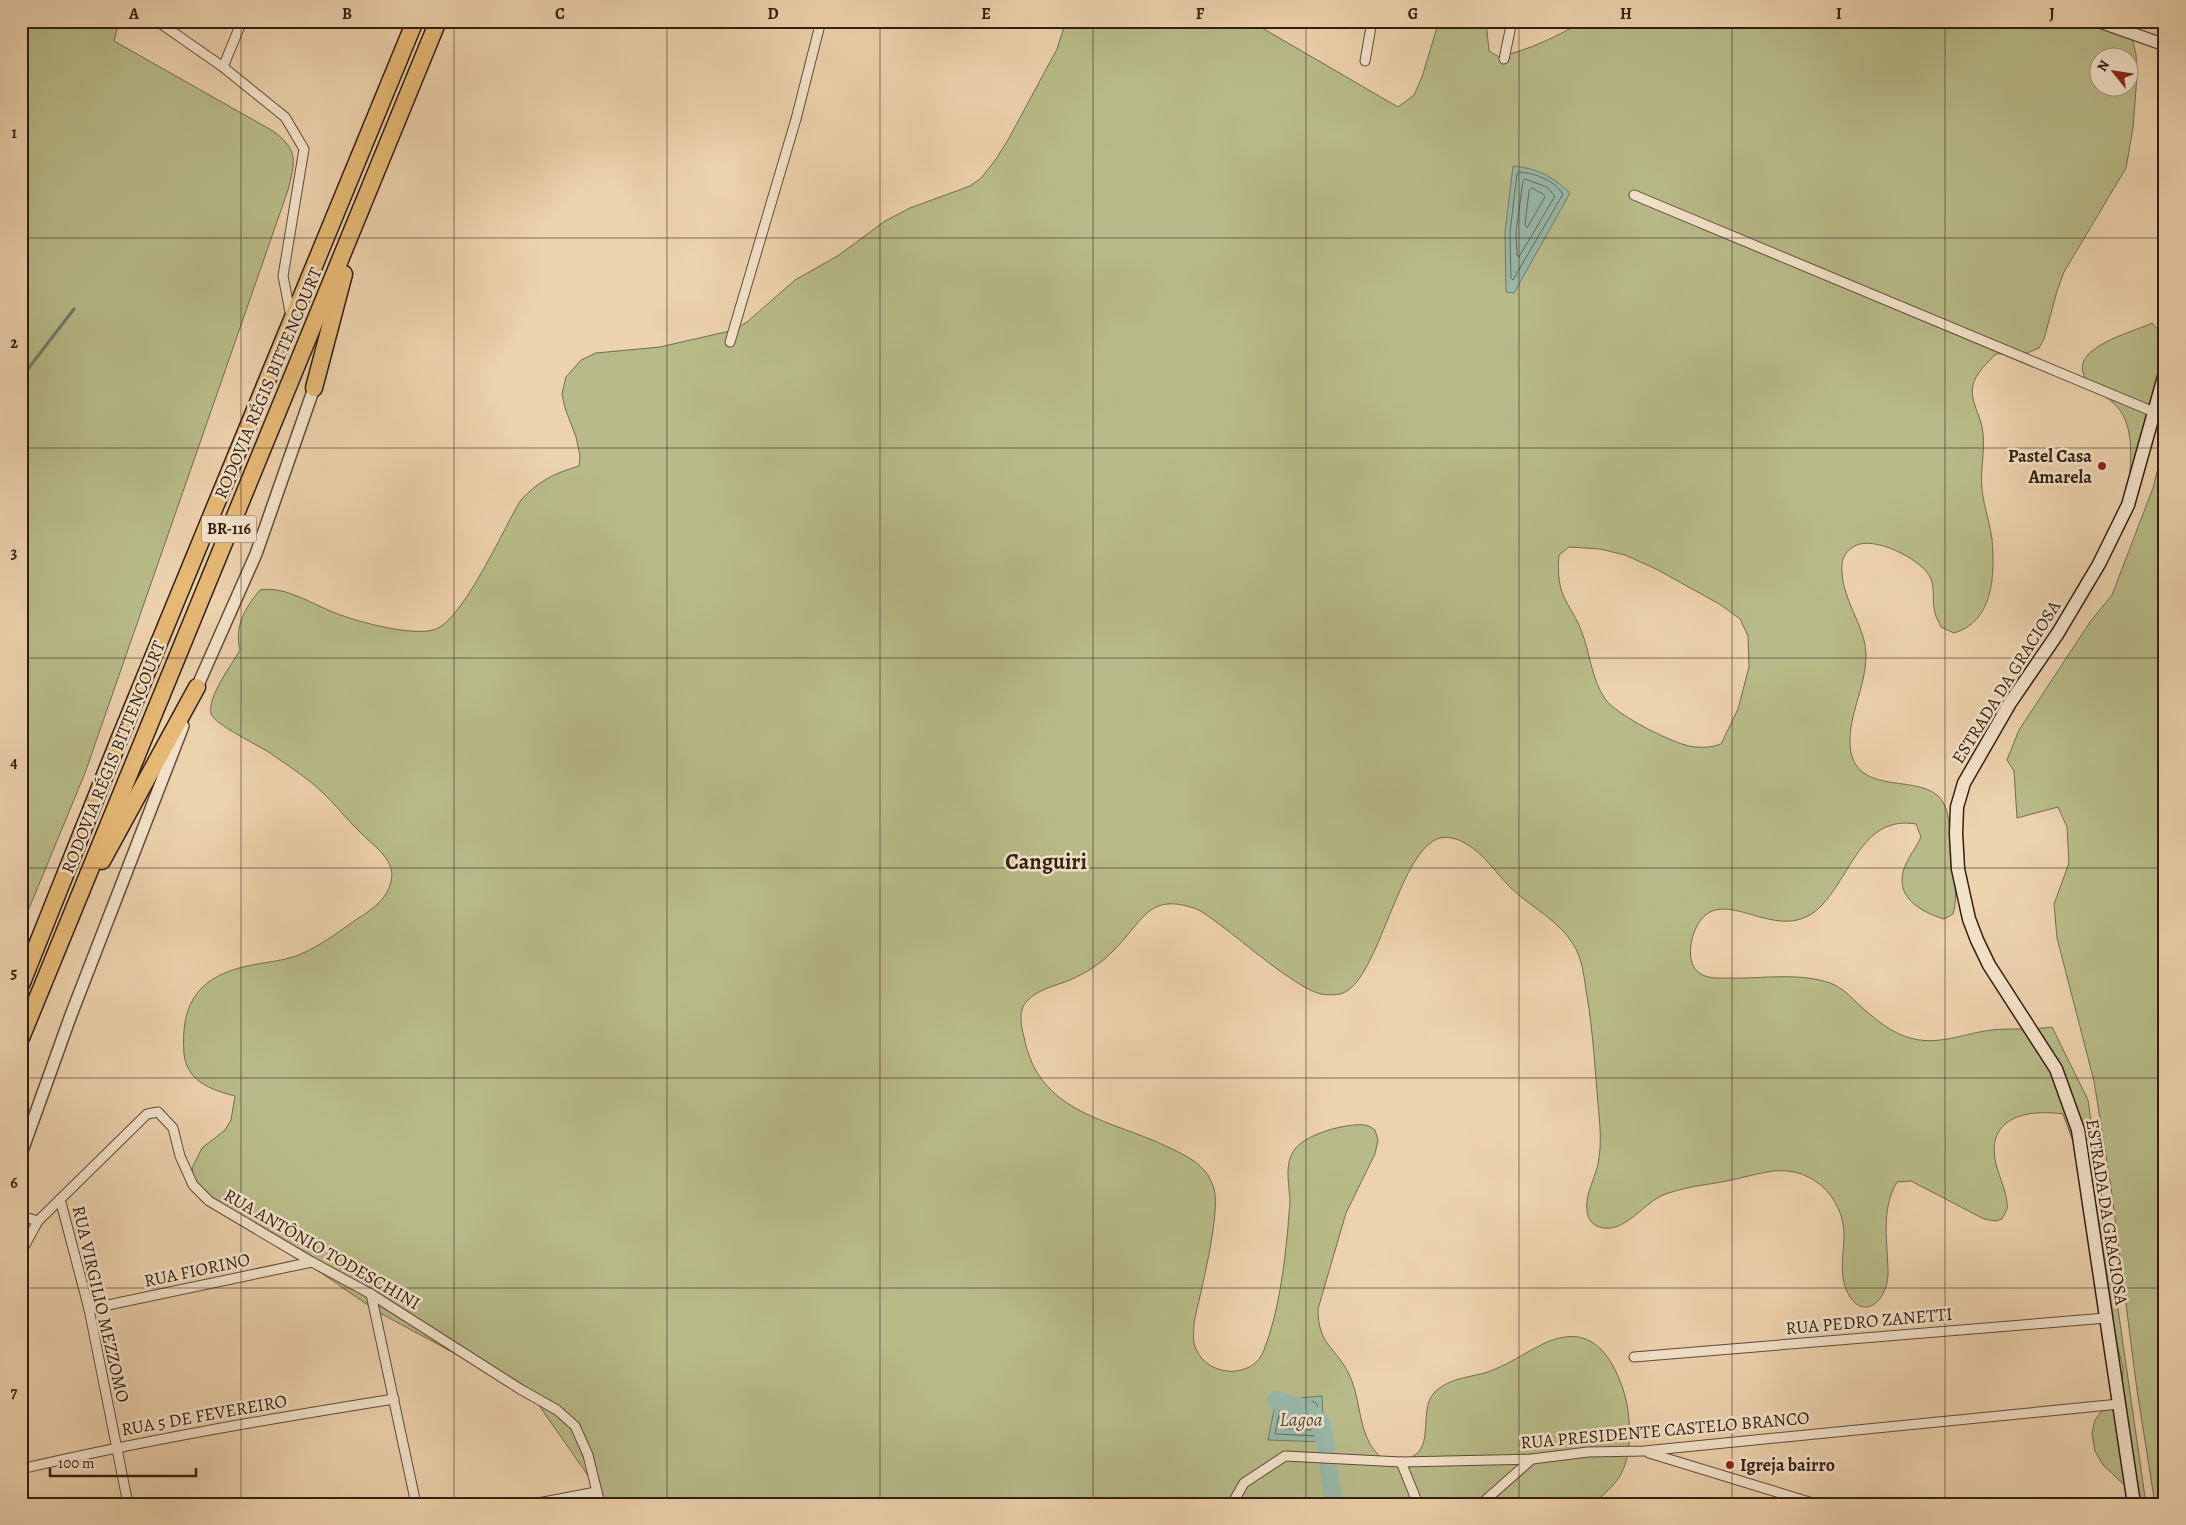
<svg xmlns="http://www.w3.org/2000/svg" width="2186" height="1525" font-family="Alegreya,serif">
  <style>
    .green { fill: #b8bb89; stroke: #766c4e; fill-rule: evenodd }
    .water { fill: #99b8a9; stroke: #707a6d }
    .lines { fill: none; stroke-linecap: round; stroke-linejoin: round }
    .shore { stroke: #666b5e; stroke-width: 1 }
    .stream { stroke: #707a6d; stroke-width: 3 }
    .river { stroke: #99b8a9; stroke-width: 18 }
    .minor-casing { stroke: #614b39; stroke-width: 11 }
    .tertiary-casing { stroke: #614b39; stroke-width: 14 }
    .secondary-casing { stroke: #331e12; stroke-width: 15 }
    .motorway-casing { stroke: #331e12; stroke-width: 19 }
    .minor { stroke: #f3e2ca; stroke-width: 9 }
    .tertiary { stroke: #f3e2ca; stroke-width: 11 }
    .secondary { stroke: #f3e2ca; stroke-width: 12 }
    .motorway { stroke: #e6b976; stroke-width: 16 }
    .grid { fill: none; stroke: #331e12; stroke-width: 1; stroke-opacity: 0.55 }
    .poi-dot { fill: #8f2418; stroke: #f3e2ca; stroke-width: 2 }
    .labels { text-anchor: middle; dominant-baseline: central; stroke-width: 5; stroke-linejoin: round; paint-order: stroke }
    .shield { fill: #f3e2ca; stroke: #6d5949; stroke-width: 1 }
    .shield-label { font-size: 16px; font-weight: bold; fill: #331e12 }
    .street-label { font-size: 18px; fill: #331e12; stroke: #f3e2ca }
    .poi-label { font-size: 18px; font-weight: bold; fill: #331e12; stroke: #f3e2ca; text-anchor: end }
    .water-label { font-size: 19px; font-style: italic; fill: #524c3f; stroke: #f3e2ca }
    .district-label { font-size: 22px; font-weight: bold; fill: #331e12; stroke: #f3e2ca }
    .neatline { fill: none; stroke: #331e12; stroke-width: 2 }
    .grid-label { font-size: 16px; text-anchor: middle; font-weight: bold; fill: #331e12 }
  </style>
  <rect width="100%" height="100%" fill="#ecd2ad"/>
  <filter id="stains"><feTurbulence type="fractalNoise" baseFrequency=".004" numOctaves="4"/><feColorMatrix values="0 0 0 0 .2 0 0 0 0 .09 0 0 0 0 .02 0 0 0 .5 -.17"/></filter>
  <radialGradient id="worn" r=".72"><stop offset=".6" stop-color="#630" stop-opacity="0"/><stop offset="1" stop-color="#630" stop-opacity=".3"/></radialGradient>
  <g class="green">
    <path d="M21,21H119L114,41L273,131C299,150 295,162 288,190L85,773L21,928Z"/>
    <path d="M1066,21H1250L1398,107L1414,95L1422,77L1439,21H1486L1489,51L1499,57C1528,50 1557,37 1583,21H2128L2136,54L2137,76L2133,128L2126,168L2064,272L2057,291L2044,339L2039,348L2027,353L1996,354C1987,363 1976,373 1973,385C1969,401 1982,417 1983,433C1985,452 1980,471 1982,490C1984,507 1990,523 1992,539C1995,575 1994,621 1954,633L1941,627C1939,622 1936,618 1935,613C1932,602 1935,590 1931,579C1923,560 1880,539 1860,544C1850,547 1842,555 1842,565C1840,599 1866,625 1866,656C1866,687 1848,715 1850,746C1855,800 1923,770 1943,802C1952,818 1949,841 1951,858C1953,878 1959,895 1953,914L1944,919C1927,914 1901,902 1902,879C1902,865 1915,850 1921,837L1916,824C1864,815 1852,872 1823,904C1779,953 1721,876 1696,928C1689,942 1686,968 1703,975C1711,979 1720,978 1729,978C1762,979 1798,972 1830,983C1841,987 1849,995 1857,1003C1874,1018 1891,1034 1914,1039C1941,1045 1965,1033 1992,1030C2012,1028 2032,1030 2052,1027L2088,1100L2146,1504H2140L2133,1493L2103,1465L2095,1451L2092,1433L2095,1420L2122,1385L2123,1368L2111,1321L2102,1245L2075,1147L2063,1114C2027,1109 1985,1117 1996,1164C1999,1176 2009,1198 2007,1209C2006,1212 2003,1216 2002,1219L1996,1221L1984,1219L1911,1181L1897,1182C1880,1211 1888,1242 1888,1274C1887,1304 1860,1323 1846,1289C1839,1272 1844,1252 1844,1235C1844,1210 1829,1186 1806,1176C1796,1171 1784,1170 1773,1171C1758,1173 1742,1178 1727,1181C1705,1185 1682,1187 1661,1196C1642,1205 1621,1237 1597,1226C1591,1224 1587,1216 1587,1210C1585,1195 1595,1178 1598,1164C1602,1144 1600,1124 1598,1104C1595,1068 1593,1032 1587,996C1584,979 1583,959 1573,944C1560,922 1533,908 1513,890C1497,875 1485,854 1465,843C1458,839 1448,836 1440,838C1401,848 1381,969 1347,991C1340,996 1329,995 1321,994C1306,990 1292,979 1280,971C1252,951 1227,928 1199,910C1149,891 1145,919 1114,950C1102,963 1086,973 1070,980C1055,986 1038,989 1027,1001C1018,1010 1021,1026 1024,1037C1039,1116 1113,1119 1172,1149C1185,1155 1200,1163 1208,1175C1210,1179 1213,1185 1214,1189C1221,1214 1200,1294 1194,1323C1194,1332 1192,1340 1196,1349C1208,1378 1254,1379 1264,1350C1279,1311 1284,1268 1288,1227C1288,1218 1290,1209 1290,1200C1289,1183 1284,1163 1295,1149C1306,1134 1346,1123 1365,1125C1368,1125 1372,1128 1375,1130L1378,1140L1375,1154L1346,1213L1318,1309C1318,1344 1334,1346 1348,1372C1360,1395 1358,1423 1370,1444C1374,1451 1381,1459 1389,1461C1393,1462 1400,1460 1404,1459C1438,1454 1417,1411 1434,1393C1450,1376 1474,1378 1493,1370C1511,1363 1526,1352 1543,1344C1587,1323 1609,1349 1623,1389C1631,1413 1633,1452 1621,1474C1614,1486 1603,1496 1592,1504H608L538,1404L504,1380L378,1312L195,1186L192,1168L202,1148L225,1130L231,1120L235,1096C212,1090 187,1082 184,1054C180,1001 200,975 252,965C267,962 282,961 296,956C317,948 336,934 354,921C368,912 383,903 389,888C392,880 393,873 390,866C386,854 371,843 363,835C348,821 336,805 321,791C306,777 287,765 270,753C258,745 214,724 211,714C207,697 232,664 240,650C234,626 245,608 260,590C283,586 307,601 328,610C349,620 415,638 436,629C464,618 503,529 521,500C538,481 555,473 579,466L580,456L576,437L565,408L562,394L566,377L581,360L596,353L660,347L734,330L747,322L795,280L839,255L885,221L910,208L970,186L981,178L994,162L1008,140L1057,49ZM2098,58H2128V88H2098ZM1569,547L1600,549L1625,555L1658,570L1721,605L1740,619L1748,636L1749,667L1738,709L1721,744C1713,747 1704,748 1695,747C1676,746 1615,714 1605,699C1591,678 1590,652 1581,630C1576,616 1565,603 1561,589C1558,577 1558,567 1559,555Z"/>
    <path d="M2152,323L2165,337V392L2129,489C2130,466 2134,438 2124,417C2117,402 2102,396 2091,385C2057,350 2132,333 2152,323Z"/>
    <path d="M2165,440V1504H2155L2137,1390L2111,1187L2094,1081L2057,938L2054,904L2069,863L2067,827L2058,807L2017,818L2014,771L2007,760L2019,730L2090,622L2112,595L2153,488Z"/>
  </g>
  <g class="water">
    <path d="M1513,166C1539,169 1550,175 1570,193L1514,293L1506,292L1505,232Z"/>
    <path d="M1322,1396L1324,1442L1268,1440L1276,1400Z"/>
  </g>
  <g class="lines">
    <g class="shore">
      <path d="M1519,172C1536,173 1553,180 1563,194L1513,280L1511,278L1510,232L1517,174Z"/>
      <path d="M1525,179L1547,187L1555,196L1519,257L1517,255L1516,232L1523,181Z"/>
      <path d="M1532,188L1543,194L1545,197L1527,228L1525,225L1529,191Z"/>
      <path d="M1315,1402L1317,1404L1318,1436L1275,1434L1281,1405Z"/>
      <path d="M1309,1409L1311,1411V1430L1283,1428L1286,1411Z"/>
    </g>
    <path class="stream" d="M21,378L74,309"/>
    <g class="river">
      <path d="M1276,1400L1305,1408L1322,1424L1326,1450"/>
      <path d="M1328,1466L1334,1504"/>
    </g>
    <defs>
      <g id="minor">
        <path d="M157,21L223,67L285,117L304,149L283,276L291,317"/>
        <path d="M1504,59L1512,21"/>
        <path d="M1365,61L1372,21"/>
        <path d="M223,67L242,21"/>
        <path d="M1634,195L2154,412"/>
        <path d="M730,342L796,119L821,21"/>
        <path d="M60,1199L89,1309L128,1504"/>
        <path d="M21,1216L38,1221"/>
        <path d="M21,1252L38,1221L147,1114L158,1112L173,1128L180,1156L193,1185L209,1201L312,1262L371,1294L520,1389L557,1410L575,1426L588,1455L600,1504"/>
        <path d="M371,1294L416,1504"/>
        <path d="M89,1309L312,1262"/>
        <path d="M1634,1357L2106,1318"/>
        <path d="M1649,1453L1816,1504"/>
        <path d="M1401,1462L1418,1504"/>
        <path d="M21,1469C145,1440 269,1419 394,1399"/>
        <path d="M533,1504L596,1492"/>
        <path d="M1232,1504L1244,1483L1285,1456L1401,1462L1532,1459L1588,1452L1644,1451L2119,1404"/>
        <path d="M1481,1504L1532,1459"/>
      </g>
      <g id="tertiary">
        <path d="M2097,21L2165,45"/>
        <path d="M194,694L256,554L314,388"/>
        <path d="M21,1154L71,1015L183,726"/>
      </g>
      <path id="secondary" d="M2134,1504L2078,1130L2056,1069L1989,965L1977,940L1969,919L1958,869L1956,833L1957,807L1964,783L2010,703L2058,633L2099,564L2128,505L2165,373"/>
      <g id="motorway">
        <path d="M314,388L344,274"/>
        <path d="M102,861L197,687"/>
        <path d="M21,985L119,740L415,21"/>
        <path d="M21,1038C157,698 301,361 438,21"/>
      </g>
    </defs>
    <use href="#minor" class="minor-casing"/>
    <use href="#tertiary" class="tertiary-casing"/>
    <use href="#secondary" class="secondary-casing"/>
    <use href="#motorway" class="motorway-casing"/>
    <use href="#minor" class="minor"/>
    <use href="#tertiary" class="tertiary"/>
    <use href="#secondary" class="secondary"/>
    <use href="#motorway" class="motorway"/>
  </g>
  <path class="grid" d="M241,21V1504M454,21V1504M667,21V1504M880,21V1504M1093,21V1504M1306,21V1504M1519,21V1504M1732,21V1504M1945,21V1504M21,238H2165M21,448H2165M21,658H2165M21,868H2165M21,1078H2165M21,1288H2165"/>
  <g class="poi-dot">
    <circle cx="2102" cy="466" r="5"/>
    <circle cx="1730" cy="1465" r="5"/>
  </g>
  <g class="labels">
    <rect class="shield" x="201.5" y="515.5" width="55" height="27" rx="4"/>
    <g class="shield-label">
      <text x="229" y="529">BR-116</text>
    </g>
    <g class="street-label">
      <text transform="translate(268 383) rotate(-67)">RODOVIA RÉGIS BITTENCOURT</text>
      <text transform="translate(2006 682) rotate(-58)">ESTRADA DA GRACIOSA</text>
      <text transform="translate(113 757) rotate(-68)">RODOVIA RÉGIS BITTENCOURT</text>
      <text transform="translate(2107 1212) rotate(81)">ESTRADA DA GRACIOSA</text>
      <text transform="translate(322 1249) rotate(30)">RUA ANTÔNIO TODESCHINI</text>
      <text transform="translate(197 1270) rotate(-12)">RUA FIORINO</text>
      <text transform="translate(101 1304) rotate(77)">RUA VIRGILIO MEZZOMO</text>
      <text transform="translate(1869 1321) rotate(-5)">RUA PEDRO ZANETTI</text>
      <text transform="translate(204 1415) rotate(-10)">RUA 5 DE FEVEREIRO</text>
      <text transform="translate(1665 1430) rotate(-5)">RUA PRESIDENTE CASTELO BRANCO</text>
    </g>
    <g class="poi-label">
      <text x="2092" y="456">Pastel Casa<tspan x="2092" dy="21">Amarela</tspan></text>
      <text x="1740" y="1465" text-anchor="start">Igreja bairro</text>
    </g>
    <g class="water-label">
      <text x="1301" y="1420">Lagoa</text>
    </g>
    <g class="district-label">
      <text x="1046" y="862">Canguiri</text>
    </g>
  </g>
  <rect width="2186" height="1525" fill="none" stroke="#ecd2ad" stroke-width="55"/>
  <g transform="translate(2114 72) rotate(300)"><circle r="24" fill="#f3e2ca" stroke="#a69480"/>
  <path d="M0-4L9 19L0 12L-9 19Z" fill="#8f2418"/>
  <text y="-8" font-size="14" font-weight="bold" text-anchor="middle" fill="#331e12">N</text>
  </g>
  <path d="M50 1468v8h146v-8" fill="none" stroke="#331e12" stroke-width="2.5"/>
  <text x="58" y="1468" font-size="15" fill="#331e12" stroke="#f3e2ca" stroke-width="4" paint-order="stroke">100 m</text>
  <rect x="28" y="28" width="2130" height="1470" class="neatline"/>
  <g class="grid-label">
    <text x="134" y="19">A</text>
    <text x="347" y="19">B</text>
    <text x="560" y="19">C</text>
    <text x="773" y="19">D</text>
    <text x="986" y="19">E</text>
    <text x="1200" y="19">F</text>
    <text x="1413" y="19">G</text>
    <text x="1626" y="19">H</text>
    <text x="1839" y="19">I</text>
    <text x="2052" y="19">J</text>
    <text x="14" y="138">1</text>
    <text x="14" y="348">2</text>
    <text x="14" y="558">3</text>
    <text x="14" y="768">4</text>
    <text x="14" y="978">5</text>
    <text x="14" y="1188">6</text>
    <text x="14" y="1398">7</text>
  </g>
  <rect width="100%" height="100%" filter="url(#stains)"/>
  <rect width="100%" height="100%" fill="url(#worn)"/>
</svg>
